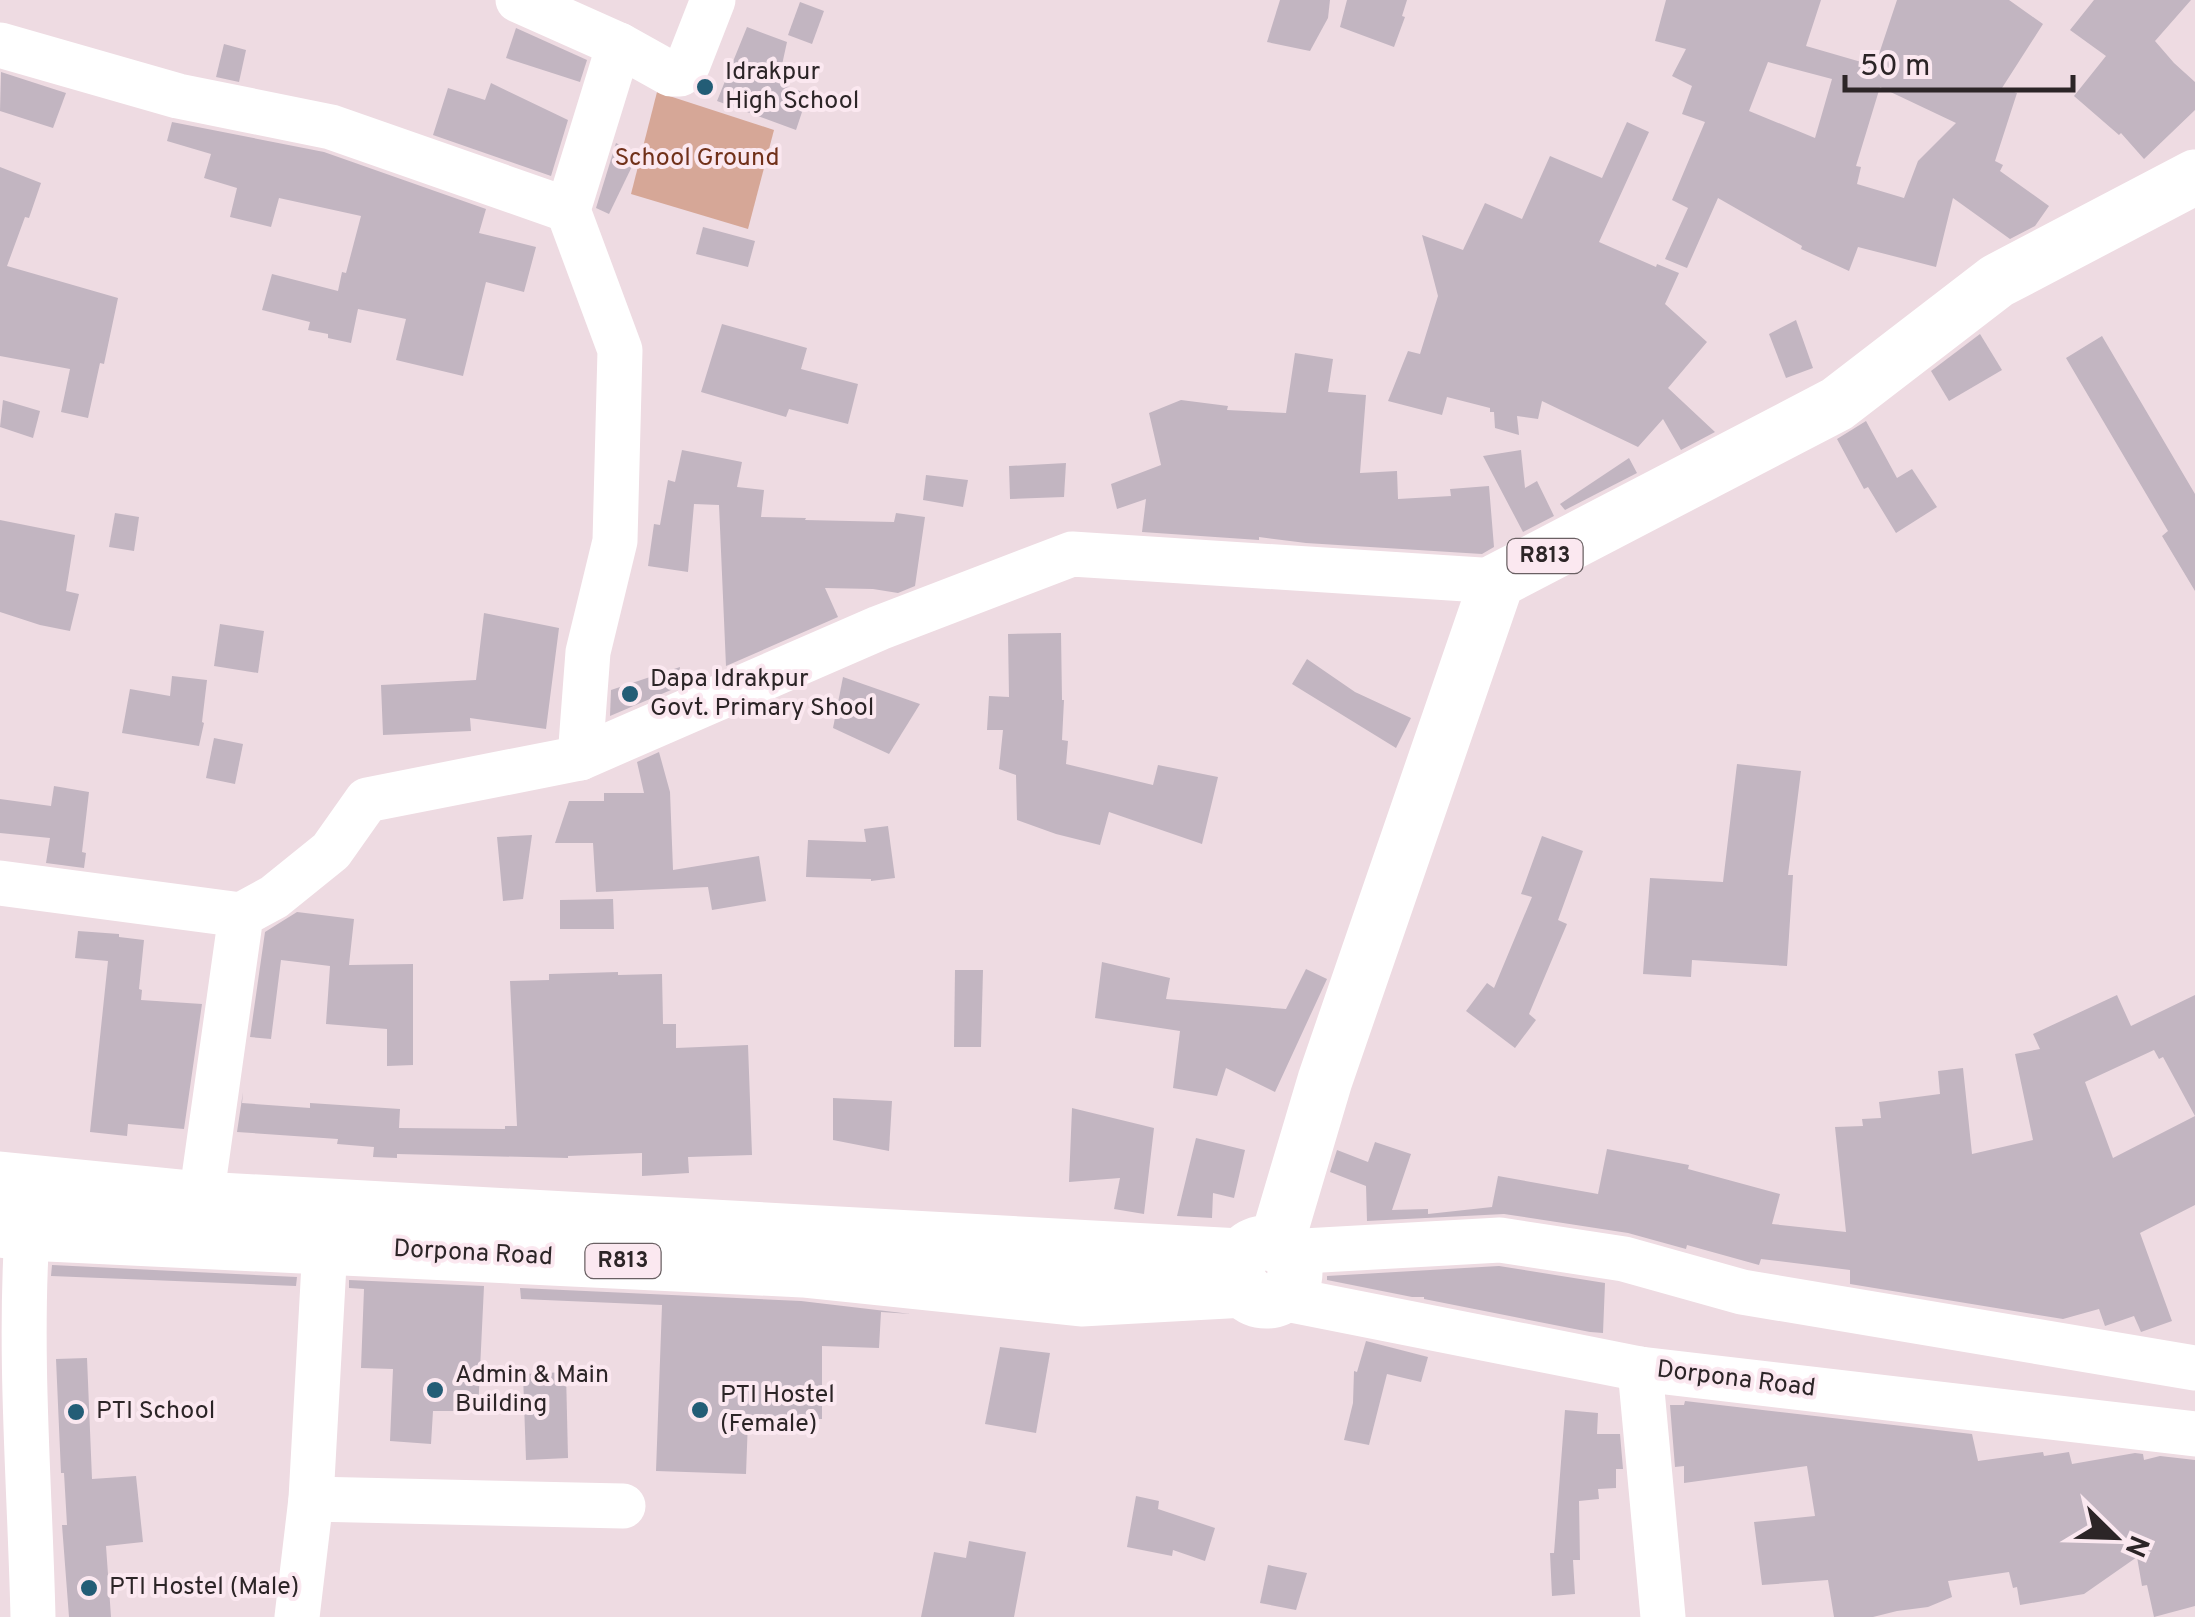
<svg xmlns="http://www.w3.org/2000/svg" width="2195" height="1617" font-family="Overpass,sans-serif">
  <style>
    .green { fill: #d6a797 }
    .building { fill: #c2b5c1; fill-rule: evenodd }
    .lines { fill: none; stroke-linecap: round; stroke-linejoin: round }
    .minor { stroke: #fff; stroke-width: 45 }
    .major { stroke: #fff; stroke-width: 55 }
    .poi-dot { fill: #235d76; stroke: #fbe8f0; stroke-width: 4 }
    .labels { text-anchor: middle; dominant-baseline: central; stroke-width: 8; stroke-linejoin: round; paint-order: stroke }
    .shield { fill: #fbe8f0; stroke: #6a6063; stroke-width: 2.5 }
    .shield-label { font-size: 22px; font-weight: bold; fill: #2c2527 }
    .poi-label { font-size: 25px; fill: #2c2527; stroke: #fbe8f0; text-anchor: start }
    .park-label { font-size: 25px; fill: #71311a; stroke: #fbe8f0 }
    .street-label { font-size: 25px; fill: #2c2527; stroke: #fbe8f0 }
  </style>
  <rect width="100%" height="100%" fill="#eedbe2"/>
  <path class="green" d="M657,92L774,130L748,229L631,194Z"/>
  <g class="building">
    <path d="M1280,0H1330L1328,18L1310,51L1267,42Z"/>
    <path d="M1347,0H1407L1402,16L1405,17L1394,47L1340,27Z"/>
    <path d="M1666,0H1821L1806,46L1875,66L1897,0H2009L2043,24L2002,88L2017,93L1995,161L2003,165L2000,171L2049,206L2035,226L2010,239L1953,198L1936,267L1858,247L1849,271L1801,249L1802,246L1718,198L1687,268L1665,259L1688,208L1672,200L1705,122L1682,114L1692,86L1672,76L1686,49L1655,41ZM1768,62L1832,79L1815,138L1749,111ZM1880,87L1956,123L1918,161L1904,198L1857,184L1861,167L1856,166Z"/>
    <path d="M2094,0H2191L2155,41L2174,63L2195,82V110L2144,159L2121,133L2119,135L2074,96L2106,56L2070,30Z"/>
    <path d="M800,2L824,11L812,44L788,35Z"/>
    <path d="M747,27L787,42L778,83L808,94L796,130L717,101Z"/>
    <path d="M516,28L587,60L580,82L506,58Z"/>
    <path d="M224,44L246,50L239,82L216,77Z"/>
    <path d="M1,72L66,93L53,128L0,111Z"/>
    <path d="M491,83L568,120L551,176L433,135L448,88L485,100Z"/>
    <path d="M172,122L324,152L486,209L479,233L536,247L524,292L486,282L463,376L396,360L406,319L358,309L351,343L328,338V334L308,330L310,322L262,310L272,274L338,291L342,272L346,273L361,216L279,198L271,227L230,217L237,188L204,178L211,154L167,141Z"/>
    <path d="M1627,122L1649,132L1599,242L1656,267L1657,264L1679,273L1665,304L1707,342L1668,388L1715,432L1681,450L1663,419L1638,447L1542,401L1538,419L1517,416L1519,435L1495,428L1494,412H1490V408L1447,397L1442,415L1388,401L1408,351L1420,354L1438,296L1422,235L1463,250L1485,203L1522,219L1550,156L1602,178Z"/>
    <path d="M616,143L638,154L609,214L596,208Z"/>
    <path d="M0,167L41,183L29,218L25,217L7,266L118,298L104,364L100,363L88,418L61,412L70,369L0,356Z"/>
    <path d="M703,227L755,241L748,267L696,254Z"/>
    <path d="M1796,320L1813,368L1786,378L1769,334Z"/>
    <path d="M722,324L807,348L801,369L858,384L848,424L789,409L786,417L701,392Z"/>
    <path d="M1980,334L2002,370L1949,401L1931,371Z"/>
    <path d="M2102,336L2195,494V591L2162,536L2168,531L2066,358Z"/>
    <path d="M1295,353L1333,359L1328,392L1366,395L1360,473L1397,471L1398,499L1451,496L1450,489L1489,486L1494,547L1482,554L1306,543L1259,537V540L1142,532L1146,499L1117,509L1111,484L1161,465L1149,413L1181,400L1228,406L1227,410L1286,413Z"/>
    <path d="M3,400L40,411L33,438L0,427Z"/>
    <path d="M1866,421L1897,478L1912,469L1937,507L1896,533L1868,487L1864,489L1837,439Z"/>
    <path d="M682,450L742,462L737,487L764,490L761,517L806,518L805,520L894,522L896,513L925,517L915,586L898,593L873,589L825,588L838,617L726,666L719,505L694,504L688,572L648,566L654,524L660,525L668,480L675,482Z"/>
    <path d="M1521,450L1525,488L1537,481L1554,516L1523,532L1483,456Z"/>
    <path d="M1629,458L1637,473L1565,510L1560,504Z"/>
    <path d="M1066,463L1064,497L1010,499L1009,466Z"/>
    <path d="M926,475L968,480L963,507L923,500Z"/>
    <path d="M115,513L139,517L134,551L109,547Z"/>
    <path d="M0,520L75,535L66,591L79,594L70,631L40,625L0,612Z"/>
    <path d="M484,613L559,628L546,729L470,718L471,731L383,735L381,685L476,680Z"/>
    <path d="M220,624L264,631L258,673L214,666Z"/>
    <path d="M1061,633L1062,700H1064L1062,740L1068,741L1066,764L1153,785L1158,765L1218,777L1202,844L1109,812L1100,845L1056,834L1017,820L1016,775L999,769L1003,730H987L989,696L1009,697L1008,634Z"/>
    <path d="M1307,659L1355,692L1411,718L1396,748L1292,684Z"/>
    <path d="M680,667L678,687L610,716L611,690Z"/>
    <path d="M172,676L207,680L202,722L204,723L199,746L122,733L130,689L170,696Z"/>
    <path d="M843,677L920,704L889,754L833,728Z"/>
    <path d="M214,738L243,744L235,784L206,778Z"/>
    <path d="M659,752L670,792L673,870L759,856L766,901L712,910L708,887L596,892L593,843H555L569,801H604V793H644L637,762Z"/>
    <path d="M1737,764L1801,771L1788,875H1793L1787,966L1692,960L1691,977L1643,974L1650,878L1723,882Z"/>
    <path d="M54,786L89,792L82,852L86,853L84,868L46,863L50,838L0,833V799L51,806Z"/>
    <path d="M888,826L895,878L871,881V879L806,877L808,840L866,842L864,829Z"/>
    <path d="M532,835L523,899L503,901L497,837Z"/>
    <path d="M1542,836L1583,851L1558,920L1567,924L1529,1014L1536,1020L1515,1048L1466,1011L1487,983L1494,988L1532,897L1521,894Z"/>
    <path d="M613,899L614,929H560V900Z"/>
    <path d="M297,912L354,919L349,965L413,964V1065L387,1066V1029L326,1024L330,966L281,960L271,1039L250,1037L265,932Z"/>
    <path d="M78,931L119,934V937L144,940L139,989L142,990L141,1000L202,1004L184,1129L128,1124L127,1136L90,1132L108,961L75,958Z"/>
    <path d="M1102,962L1170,978L1166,999L1286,1009L1306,969L1327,979L1275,1092L1226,1068L1217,1096L1173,1088L1180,1031L1095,1018Z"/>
    <path d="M955,970H983L981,1047H954Z"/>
    <path d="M618,972V975L662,974L663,1024H676V1048L748,1045L752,1155L688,1157L689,1173L642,1176V1153L568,1156V1158L397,1154V1158L373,1157L374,1147L337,1144L338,1139L237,1132L243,1092L242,1103L310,1108V1103L400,1109L399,1128L505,1129V1126H517L510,981L549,980V974Z"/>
    <path d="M2117,995L2131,1026L2195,995V1205L2140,1233L2172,1321L2141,1332L2134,1316L2105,1326L2099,1309L2063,1319L1850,1284V1270L1761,1259L1759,1265L1687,1245L1686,1249L1628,1233L1504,1214L1367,1221L1366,1186L1330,1172L1337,1150L1368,1162L1375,1142L1411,1154L1392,1210L1428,1209V1214L1492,1207L1498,1176L1598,1194L1607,1149L1689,1165L1688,1169L1780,1194L1772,1224L1846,1232L1835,1127L1863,1126L1862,1119L1881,1118L1879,1102L1940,1094L1938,1071L1963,1068L1972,1154L2033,1140L2015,1054L2040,1049L2033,1034ZM2154,1050L2159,1059L2163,1057L2195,1116L2113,1158L2085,1082Z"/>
    <path d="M833,1098L892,1101L889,1151L833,1140Z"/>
    <path d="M1072,1108L1154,1128L1144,1214L1114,1209L1120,1178L1069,1182Z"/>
    <path d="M1196,1138L1245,1150L1234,1198L1213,1193L1212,1218L1177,1216Z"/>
    <path d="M52,1265L297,1277L296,1286L51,1276Z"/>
    <path d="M1499,1266L1605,1283L1603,1333L1590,1332L1424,1299V1297H1412L1327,1280V1276Z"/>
    <path d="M349,1280L484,1286L478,1411H433L431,1444L390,1441L393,1369L361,1368L364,1289L349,1288Z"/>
    <path d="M520,1288L801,1301L911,1314L881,1312L879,1348L822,1346V1419L748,1420L746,1474L656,1471L662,1305L521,1299Z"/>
    <path d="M1366,1341L1428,1357L1421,1382L1387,1374L1369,1445L1344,1440L1353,1403L1354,1371L1357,1372Z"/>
    <path d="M1000,1347L1050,1353L1036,1433L985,1424Z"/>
    <path d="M87,1358L92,1479L136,1476L143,1542L106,1546L111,1617H69L62,1525H67L64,1473H61L56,1359Z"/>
    <path d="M566,1372L568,1458L526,1460L523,1374Z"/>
    <path d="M1685,1401L1972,1434L1978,1461L2043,1452L2044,1456L2069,1452L2072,1464L2135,1453L2143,1454L2144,1460L2160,1456L2195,1460V1606L2154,1617L2147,1585L2142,1586L2137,1557L2084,1594L2020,1605L2017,1587L2013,1588L2009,1572L1948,1581L1952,1597L1928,1607L1897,1611L1873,1617H1834L1828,1580L1762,1585L1754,1522L1815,1516L1807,1466L1684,1483V1466L1675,1467L1670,1405H1684Z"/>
    <path d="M1565,1410L1598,1413L1597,1434H1620L1623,1469H1616V1488L1598,1489L1599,1499L1579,1501L1580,1560H1573L1575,1594L1552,1596L1550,1553H1554Z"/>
    <path d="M1136,1496L1159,1501L1158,1509L1215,1528L1205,1561L1173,1550L1172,1556L1127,1547Z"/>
    <path d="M969,1541L1026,1552L1014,1617H921L934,1552L966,1558Z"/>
    <path d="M1268,1565L1307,1573L1296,1610L1260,1603Z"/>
  </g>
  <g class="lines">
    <g class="minor">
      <path d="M518,0L619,45"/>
      <path d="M0,45L178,96L331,127L568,210"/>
      <path d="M580,758L588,652L615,541L620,350L568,210L619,45L671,74H680L688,64L713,0"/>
      <path d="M0,883L241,915"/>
      <path d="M201,1199L241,915L274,897L331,851L367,800L580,758L879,628L1072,554L1497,581"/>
      <path d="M27,1233C19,1361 30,1489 33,1617"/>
      <path d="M1286,1252L1500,1240L1624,1259L1742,1292L2195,1368"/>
      <path d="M1281,1298L1640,1369L2195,1434"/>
      <path d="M1640,1369L1663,1617"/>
      <path d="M311,1499L623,1506"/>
      <path d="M297,1617L311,1499L325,1246"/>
    </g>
    <g class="major">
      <path d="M0,1179L201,1199L1240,1256"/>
      <path d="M0,1230L27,1233L803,1270L1081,1299L1245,1290"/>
      <circle cx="1266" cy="1272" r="29"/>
      <path d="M1276,1245L1325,1080L1497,581L1837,404L1997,281L2195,177"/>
    </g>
  </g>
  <g class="poi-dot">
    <circle cx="705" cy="87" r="10"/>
    <circle cx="630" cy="694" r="10"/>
    <circle cx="435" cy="1390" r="10"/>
    <circle cx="700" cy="1410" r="10"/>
    <circle cx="76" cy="1412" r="10"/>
    <circle cx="89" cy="1588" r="10"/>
  </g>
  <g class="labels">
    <g class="shield">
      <rect x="1507.5" y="539" width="75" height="34" rx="8"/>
      <rect x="585.5" y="1244" width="75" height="34" rx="8"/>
    </g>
    <g class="shield-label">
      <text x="1545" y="556">R813</text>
      <text x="623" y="1261">R813</text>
    </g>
    <g class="poi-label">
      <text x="725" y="73">Idrakpur<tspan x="725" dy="29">High School</tspan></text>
      <text x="650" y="680">Dapa Idrakpur<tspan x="650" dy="29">Govt. Primary Shool</tspan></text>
      <text x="455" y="1376">Admin &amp; Main<tspan x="455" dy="29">Building</tspan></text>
      <text x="720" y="1396">PTI Hostel<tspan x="720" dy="29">(Female)</tspan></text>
      <text x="96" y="1412">PTI School</text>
      <text x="109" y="1588">PTI Hostel (Male)</text>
    </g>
    <g class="park-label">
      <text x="697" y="159">School Ground</text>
    </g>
    <g class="street-label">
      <text transform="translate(473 1254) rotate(3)">Dorpona Road</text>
      <text transform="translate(1736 1380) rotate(7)">Dorpona Road</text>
    </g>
  </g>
  <g transform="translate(2115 1537) rotate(113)" stroke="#fbe8f0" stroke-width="8" paint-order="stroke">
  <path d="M0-8L18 38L0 25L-18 38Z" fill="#2c2527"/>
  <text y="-15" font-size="28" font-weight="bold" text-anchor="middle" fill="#2c2527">N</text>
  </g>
  <path d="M1845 75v15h228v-15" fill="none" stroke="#2c2527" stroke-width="5"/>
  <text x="1860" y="75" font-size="30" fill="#2c2527" stroke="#fbe8f0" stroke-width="8" paint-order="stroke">50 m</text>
</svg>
